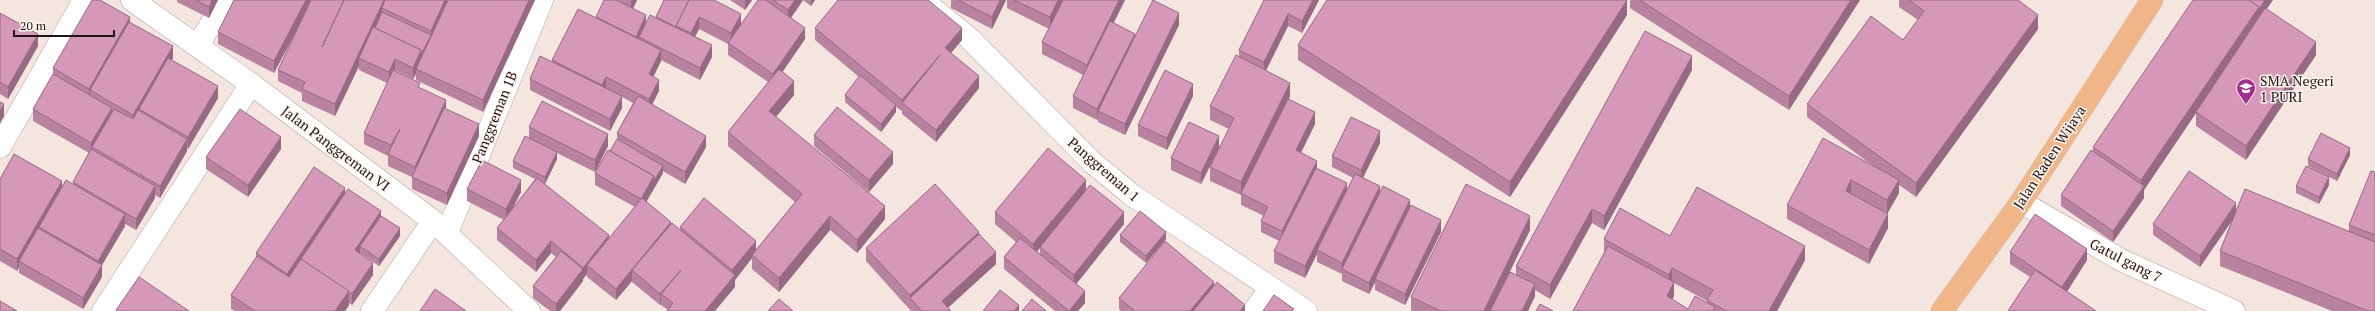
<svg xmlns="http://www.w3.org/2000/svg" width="2375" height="311" font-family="'PT Serif',serif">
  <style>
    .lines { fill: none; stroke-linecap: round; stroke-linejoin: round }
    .minor-casing { stroke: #b3a59e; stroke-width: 23 }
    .major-casing { stroke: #c9c7c7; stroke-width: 23 }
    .minor { stroke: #fff; stroke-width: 22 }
    .major { stroke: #f1b688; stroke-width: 22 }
    .wall { fill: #b8839f; fill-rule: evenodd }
    .shaded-wall { fill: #966a82 }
    .building { fill: #d698b9; stroke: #966a82 }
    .labels { text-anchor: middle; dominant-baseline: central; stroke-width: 3; stroke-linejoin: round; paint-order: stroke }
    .poi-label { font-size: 14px; fill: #1c1715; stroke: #fff3ed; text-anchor: start }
    .street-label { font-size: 14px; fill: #1c1715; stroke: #fff3ed }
  </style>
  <rect width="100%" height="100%" fill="#f4e6de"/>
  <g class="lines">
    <defs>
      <g id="minor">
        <path d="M132,0L251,84L433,221L529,311"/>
        <path d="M922,0L969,38L1093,163L1132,195L1306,311"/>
        <path d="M198,45L226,0"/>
        <path d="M0,147L84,0"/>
        <path d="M2021,202L2123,261L2234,311"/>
        <path d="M447,233L542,0"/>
        <path d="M103,311L251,84"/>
        <path d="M372,311L433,221"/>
        <path d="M1254,311L1270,289"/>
      </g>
      <path id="major" d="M1942,311L2021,202L2152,0"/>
    </defs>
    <use href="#minor" class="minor-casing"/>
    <use href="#major" class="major-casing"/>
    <use href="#minor" class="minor"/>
    <use href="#major" class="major"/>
  </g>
  <g class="wall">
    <path d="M177,0H218L209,18L177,2Z"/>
    <path d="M234,0H535L483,112L416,80V74L413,79L395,70V71L420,88L479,136L447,205L412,189V177L388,166V156L364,144V133L387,83L359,70V66L335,116L302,101V93L278,81V70L295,34L274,73L218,44V32Z"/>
    <path d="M604,0H637L633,9L646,22L639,37L656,17L664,0L741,24L758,1L757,0H815L811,6L803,0L791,18L805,39L782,72L794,95L776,117L885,219L857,253L830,230L779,292L752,269V258L735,280V287L668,310L661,305V304L660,305L632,282V281L616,300L587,277V274L583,279V281L560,311H550L533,298V286L556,257L551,253L536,272L497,240V228L504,220L467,201V189L521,192L512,209L535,179L513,168V161L529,138V127L608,146L595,172L557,153V159L545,184L609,239L635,207L595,185V173L610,151L617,140V133L633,103L622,97V108L610,131L530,90V79L552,62V60L596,17ZM699,29L728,44V55L768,82L728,132V146L795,202L756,250L680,227V230L671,224L646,202L663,173V171L685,184L706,147L652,104L659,91L653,77L661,61V60L700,80L712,57L695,37Z"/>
    <path d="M730,0H752L745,10Z"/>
    <path d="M951,0H1006L992,29L951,8Z"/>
    <path d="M1007,0H1125L1113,23L1135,37L1179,25L1125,135L1098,122V118L1097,120L1073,108V96L1083,75L1042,54V42L1049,29L1007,8Z"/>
    <path d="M1264,0H1319L1302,33L1288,26L1266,71L1290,96L1289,99L1315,124L1301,153L1317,169L1347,191L1353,178L1332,167V156L1380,143L1363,177L1380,192L1410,207L1441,232L1405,305L1375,290V282L1369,294L1342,281V274L1317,262V254L1305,278L1274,263V251L1279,241L1261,232V221L1264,216L1241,205V195L1210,181V167L1229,129L1210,120V106L1239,57V50Z"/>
    <path d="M1630,0H1860L1789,110L1630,8Z"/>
    <path d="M1899,0H2018L2038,29L1916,197L1899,185V193L1887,214L1888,228L1869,264L1787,219V205L1872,165L1807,117V104L1903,40L1918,20L1899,7Z"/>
    <path d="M2267,9L2316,55L2246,160L2196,126V113L2144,190V198L2113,242L2061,206V195L2093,151V147Z"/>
    <path d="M0,13L38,46L8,99L0,94Z"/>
    <path d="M1627,15L1510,197L1298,60V45Z"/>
    <path d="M130,22L173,58L171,60L218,98L188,149L187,148V151L160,198L155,195V198L136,230L125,224V226L102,265V277L83,309L19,273V267L17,271L0,261V179L62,187L73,184V182L89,153L33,121V109L53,75V68Z"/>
    <path d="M815,28L962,40L951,53L979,88L936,142L902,114V111L896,107V112L881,132L845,102V95L859,77L815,40Z"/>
    <path d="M1692,70L1604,230L1592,223L1550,299L1535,290V296L1528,311H1412L1411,310V297L1530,230L1510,272L1516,275V266Z"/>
    <path d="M1193,96L1167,150L1138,136V125Z"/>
    <path d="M814,135L893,164L869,192L814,146Z"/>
    <path d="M1219,148L1201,184L1171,170V158Z"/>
    <path d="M281,149L248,197L206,169V157Z"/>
    <path d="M2350,155L2337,181L2308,166V159Z"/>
    <path d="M2375,172V311H2332L2220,266V251L2232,220L2200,267L2153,235V224L2236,211L2349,231V225Z"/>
    <path d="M2329,185L2319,204L2296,193V186Z"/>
    <path d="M1086,190L1124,224L1076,284L1085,303L1078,311H1055L1004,269V257L1016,242L995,224V212ZM1040,248V254L1037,252Z"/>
    <path d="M345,194L381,216L400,236L379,266L360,253V254L373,275L352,305L349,303V305L345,311H235L231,309V295L256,259V253Z"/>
    <path d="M979,234L996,264L948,308L951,311H911L866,261V248Z"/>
    <path d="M1120,235L1166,239L1146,263L1120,242Z"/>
    <path d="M1670,236L1805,260L1777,311H1573L1604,253V239ZM1674,283L1707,301V303L1688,309L1672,300L1674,296Z"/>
    <path d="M2010,252L2087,260L2067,292L2030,277L2010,264Z"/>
    <path d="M1214,286L1245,311H1121L1119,309V298Z"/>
  </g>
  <g class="shaded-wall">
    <path d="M212,0H218L209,18V7Z"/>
    <path d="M306,0H312L274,73V61Z"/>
    <path d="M384,0H389L382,8V16L359,58V66L335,116V104Z"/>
    <path d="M445,0H450L416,69V74L413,79V68L421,50L431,35V31Z"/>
    <path d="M529,0H535L483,112V100Z"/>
    <path d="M632,0H637L631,13V1Z"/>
    <path d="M745,0H752L745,10Z"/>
    <path d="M795,0H803L788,22V10Z"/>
    <path d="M811,0H815L811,6Z"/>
    <path d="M1000,0H1006L992,29V17Z"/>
    <path d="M1058,0H1064L1050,29V17Z"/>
    <path d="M1119,0H1125L1087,77V65Z"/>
    <path d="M1313,0H1319L1302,33V21Z"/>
    <path d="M1627,0V15L1510,197V182Z"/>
    <path d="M1851,0H1860L1789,110V96Z"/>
    <path d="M2265,0H2273L2196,112V113L2144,190V198L2113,242V231L2141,190V180L2259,7Z"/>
    <path d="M1179,13V25L1125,135V124Z"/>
    <path d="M741,14V25L731,45V33Z"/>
    <path d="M1288,14V26L1264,74V62Z"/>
    <path d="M646,15V22L635,46V39Z"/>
    <path d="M2038,15V29L1916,197V183Z"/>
    <path d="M130,17V29L90,90V99L89,101V89Z"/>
    <path d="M699,17V29L691,44V33Z"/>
    <path d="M805,28V39L773,86V74Z"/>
    <path d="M962,28V40L945,60V48Z"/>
    <path d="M38,34V46L8,99V87Z"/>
    <path d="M1135,34V45L1098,111V118L1097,120V109Z"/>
    <path d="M2316,42V55L2246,160V146Z"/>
    <path d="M712,45V57L700,80V68Z"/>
    <path d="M173,46V58L142,111L139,109V116L133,127V115Z"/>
    <path d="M661,50V61L649,86V74Z"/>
    <path d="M940,55L902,103V100Z"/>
    <path d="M1692,56V70L1604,230V216Z"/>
    <path d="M395,59V70L389,84V72Z"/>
    <path d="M979,76V88L936,142V130Z"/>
    <path d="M606,77V89L602,96V85Z"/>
    <path d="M659,80V91L649,111V99Z"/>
    <path d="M794,81V95L769,125V111Z"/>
    <path d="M1290,83V96L1242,194L1241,193V196V182Z"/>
    <path d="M1193,84V96L1167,150V138Z"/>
    <path d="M218,86V98L188,149V137Z"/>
    <path d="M622,96V108L610,131V119Z"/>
    <path d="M446,100V112L415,178V167Z"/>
    <path d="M4,104V116L0,123V111Z"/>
    <path d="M896,105V112L881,132V124Z"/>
    <path d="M112,108V119L92,147L91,154V143Z"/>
    <path d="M1315,112V124L1296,162V150Z"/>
    <path d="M479,124V136L447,205V193Z"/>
    <path d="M1380,131V143L1361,182V170Z"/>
    <path d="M608,134V146L595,172V160Z"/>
    <path d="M706,136V147L685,184V172Z"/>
    <path d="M1219,136V148L1201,184V173Z"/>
    <path d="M281,137V149L248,197V185Z"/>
    <path d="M187,139V151L160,198V186Z"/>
    <path d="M2350,148V155L2337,181V174Z"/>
    <path d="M557,152V159L545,184V177Z"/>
    <path d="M893,152V164L869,192V180Z"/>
    <path d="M1317,161V173L1282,243V231Z"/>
    <path d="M663,166V173L641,211V199L654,176Z"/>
    <path d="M2329,177V185L2319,204V197Z"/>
    <path d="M521,180V192L506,221V209Z"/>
    <path d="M1086,180V191L1033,256V244Z"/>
    <path d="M1851,180V194L1846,191Z"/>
    <path d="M1899,180V193L1887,214V200Z"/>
    <path d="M62,181V193L39,227V233L19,261V267L17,271V259Z"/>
    <path d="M1347,183V195L1317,250V254L1305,278V266Z"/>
    <path d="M155,186V198L136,230V219Z"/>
    <path d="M1380,186V198L1342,269V263Z"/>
    <path d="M345,188V200L301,259V265L287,285V274Z"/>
    <path d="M1410,200V212L1375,279V282L1369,294V283Z"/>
    <path d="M2236,203V215L2200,267V256Z"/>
    <path d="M885,206V219L857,253V240Z"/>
    <path d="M1592,209V223L1550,299V285Z"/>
    <path d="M381,211V223L360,246V253L355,262V250Z"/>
    <path d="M1124,212V224L1074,287V275Z"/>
    <path d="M125,214V226L102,265V277L83,309V298L98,273V261Z"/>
    <path d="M1888,214V228L1869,264V250Z"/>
    <path d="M830,216V230L779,292V278Z"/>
    <path d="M1530,216V230L1490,311H1484Z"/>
    <path d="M1441,220V232L1405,305V294Z"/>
    <path d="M671,222V234L632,270V281L616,300V289Z"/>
    <path d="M400,228V236L379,266V259Z"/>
    <path d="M979,232V246L910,298V295Z"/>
    <path d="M1166,232V239L1146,263V256Z"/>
    <path d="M609,235V247L587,265V274L583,279V281L560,311H556V304L583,269V268Z"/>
    <path d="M551,241V253L536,272V260Z"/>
    <path d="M756,241V253L752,255V258L735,280V287L715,311H705L732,278V270Z"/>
    <path d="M1805,246V260L1777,311H1769Z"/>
    <path d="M2087,249V260L2062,299V287Z"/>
    <path d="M996,252V264L944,311L942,301Z"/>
    <path d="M373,263V275L352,305V294Z"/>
    <path d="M1672,268V282L1669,289V275Z"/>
    <path d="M681,270L661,294V304L660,305V294Z"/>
    <path d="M1214,282V293L1200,311H1190Z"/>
    <path d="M1674,282V296L1667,310V296Z"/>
    <path d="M1535,284V296L1528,311H1522Z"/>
    <path d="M349,291V305L345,311H335Z"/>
    <path d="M1085,291V303L1078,311H1069Z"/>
    <path d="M1019,305V311H1014Z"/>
    <path d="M1245,305V311H1240Z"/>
  </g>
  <g class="building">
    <path d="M92,0H100L130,17L89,89L53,68Z"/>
    <path d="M196,0H212L209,7Z"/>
    <path d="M234,0H306L274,61L218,32Z"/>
    <path d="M311,0H344L322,47L344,0H384L335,104L302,89L305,82L278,70Z"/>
    <path d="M385,0H445L431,31L382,8Z"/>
    <path d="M448,0H529L483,100L416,69Z"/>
    <path d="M604,0H616L646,15L636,37L596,17Z"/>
    <path d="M664,0H689L676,26V27L656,17Z"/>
    <path d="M689,0H714L741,14L731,33L699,17L691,33L676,26Z"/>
    <path d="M758,0H766L805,28L773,74L728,43Z"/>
    <path d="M773,0H795L788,10Z"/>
    <path d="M838,0H928L962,28L945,48L979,76L936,130L902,103L940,55L902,100L815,28Z"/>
    <path d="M958,0H1000L992,17Z"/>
    <path d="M1014,0H1058L1050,17Z"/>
    <path d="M1063,0H1119L1087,65L1042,42Z"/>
    <path d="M1153,0L1179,13L1125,124L1098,111Z"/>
    <path d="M1264,0H1313L1302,21L1288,14L1264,62L1239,50Z"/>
    <path d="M1327,0H1627L1510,182L1298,45Z"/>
    <path d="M1640,0H1851L1789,96Z"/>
    <path d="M1909,0H2018L2038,15L1916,183L1807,104L1871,16L1903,40L1924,11Z"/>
    <path d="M2193,0H2249L2259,7L2141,180L2093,147Z"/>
    <path d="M2249,0H2265L2259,9V7Z"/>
    <path d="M2265,8L2316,42L2246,146L2196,112Z"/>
    <path d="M578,9L661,50L649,74L659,80L649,99L606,77L602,85L552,60Z"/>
    <path d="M382,12L431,35L421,55V50L375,28Z"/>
    <path d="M0,13L38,34L8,87L0,82Z"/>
    <path d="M650,15L712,45L700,68L639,37Z"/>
    <path d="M1110,21L1135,34L1097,109L1073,96Z"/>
    <path d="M129,22L173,46L133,115L90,90Z"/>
    <path d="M373,27L421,50L413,68L395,59L389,72L359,58Z"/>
    <path d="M1645,31L1692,56L1604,216L1592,209L1550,285L1516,266Z"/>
    <path d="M1236,55L1290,83L1241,182L1210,167L1234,118L1210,106Z"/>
    <path d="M540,56L622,96L610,119L530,79Z"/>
    <path d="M168,58L218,86L188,137L139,109Z"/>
    <path d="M779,69L794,81L769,111L885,206L857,240L830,216L779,278L752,255L802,194L728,132Z"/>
    <path d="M393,70L420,83L418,87L446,100L415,167L388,154L400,129L391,145L364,133Z"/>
    <path d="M1165,70L1193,84L1167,138L1138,125Z"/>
    <path d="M53,74L112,108L91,143L33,109Z"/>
    <path d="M860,75L896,105L881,124L845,95Z"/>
    <path d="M638,96L706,136L685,172L617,133Z"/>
    <path d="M1288,99L1315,112L1296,150L1317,161L1282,231L1261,221L1268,207L1241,193Z"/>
    <path d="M542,101L608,134L595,160L529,127Z"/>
    <path d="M0,102L4,104L0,111Z"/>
    <path d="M837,107L893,152L869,180L814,135Z"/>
    <path d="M444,108L479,124L447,193L412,177Z"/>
    <path d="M114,109L133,119L138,110L187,139L160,186L92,147Z"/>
    <path d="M240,109L281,137L248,185L206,157Z"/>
    <path d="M1351,117L1380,131L1361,170L1332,156Z"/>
    <path d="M1189,122L1219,136L1201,173L1171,158Z"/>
    <path d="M2321,133L2350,148L2337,174L2308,159Z"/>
    <path d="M525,136L557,152L545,177L513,161Z"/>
    <path d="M1823,138L1899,180L1887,200L1851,180L1846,191L1888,214L1869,250L1787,205Z"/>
    <path d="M617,139L663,166L654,181V176L610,151Z"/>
    <path d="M1048,148L1086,180L1033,244L995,212Z"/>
    <path d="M91,149L155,186L136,219L73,182Z"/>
    <path d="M608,150L654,176L641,199L595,173Z"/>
    <path d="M2091,150L2144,186L2113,231L2061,195Z"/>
    <path d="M14,154L62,181L17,259L0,249V179Z"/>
    <path d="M482,160L521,180L506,209L467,189Z"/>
    <path d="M2306,166L2329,177L2319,197L2296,186Z"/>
    <path d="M314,167L345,188L287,274L256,253Z"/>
    <path d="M1316,168L1347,183L1305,266L1274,251Z"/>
    <path d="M2189,171L2236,203L2200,256L2153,224Z"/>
    <path d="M2371,171L2375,172V235L2349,225Z"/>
    <path d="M1355,174L1380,186L1342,263L1317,250Z"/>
    <path d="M537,178L609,235L583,268L551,241L536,260L497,228Z"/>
    <path d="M66,180L125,214L98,261L39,227Z"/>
    <path d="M935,184L979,232L910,295L866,248Z"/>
    <path d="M1466,184L1530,216L1484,311H1441L1411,297Z"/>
    <path d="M1090,185L1124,212L1074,275L1040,247Z"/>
    <path d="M1383,186L1410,200L1369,283L1342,269Z"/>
    <path d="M1697,187L1805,246L1769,311H1726L1707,300L1713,290L1672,268L1669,275L1604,239L1620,208L1670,236Z"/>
    <path d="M348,189L381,211L355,250L373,263L352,294L301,259Z"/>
    <path d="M2245,189L2375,242V311H2368L2220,251Z"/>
    <path d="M642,198L671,222L616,289L587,265Z"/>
    <path d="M704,198L756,241L732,270L680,227Z"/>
    <path d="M1411,205L1441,220L1405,294L1375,279Z"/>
    <path d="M1140,211L1166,232L1146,256L1120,235Z"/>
    <path d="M2035,214L2087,249L2062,287L2010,252Z"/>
    <path d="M381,216L400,228L379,259L360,246Z"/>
    <path d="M672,223L735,275L705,311H667L673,303L661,294L681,270L660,294L632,270Z"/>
    <path d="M38,228L102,265L83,298L19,261Z"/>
    <path d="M979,234L996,252L942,301L951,311H922L910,298Z"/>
    <path d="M1020,238L1085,291L1069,311L1004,257Z"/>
    <path d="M1165,241L1214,282L1190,311H1135L1119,298Z"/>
    <path d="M1608,246L1674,282L1667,296L1688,309L1695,296L1715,307L1713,311H1573Z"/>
    <path d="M561,251L583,269L556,304L533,286Z"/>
    <path d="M257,256L289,277L301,259L349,291L335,311H255L231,295Z"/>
    <path d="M2035,270L2096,311H2008Z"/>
    <path d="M1510,272L1535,284L1522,311H1490Z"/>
    <path d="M139,277L189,311H117L116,310Z"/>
    <path d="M1217,282L1245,305L1240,311H1193Z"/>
    <path d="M435,289L466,311H420Z"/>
    <path d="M1000,290L1019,305L1014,311H983Z"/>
    <path d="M1274,295L1294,309L1292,311H1263Z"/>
    <path d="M779,299L793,311H768Z"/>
    <path d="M1032,299L1046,311H1022Z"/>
    <path d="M0,301L17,311H0Z"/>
    <path d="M1540,304L1553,311H1536Z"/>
  </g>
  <defs>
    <symbol id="school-pin" viewBox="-11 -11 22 30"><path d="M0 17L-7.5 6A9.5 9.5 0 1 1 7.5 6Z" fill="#9f2e8c" stroke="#fff3ed"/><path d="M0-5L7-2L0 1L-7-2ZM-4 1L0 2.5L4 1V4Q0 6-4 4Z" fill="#fff"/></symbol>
  </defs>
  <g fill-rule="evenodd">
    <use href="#school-pin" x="2235" y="77" width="22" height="30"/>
  </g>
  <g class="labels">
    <g class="poi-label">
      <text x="2260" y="80">SMA Negeri<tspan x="2260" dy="16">1 PURI</tspan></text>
    </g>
    <g class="street-label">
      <text transform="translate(494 117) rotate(-68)">Panggreman 1B</text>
      <text transform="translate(336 148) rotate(37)">Jalan Panggreman VI</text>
      <text transform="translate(2049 157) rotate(-57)">Jalan Raden Wijaya</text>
      <text transform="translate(1104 169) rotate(41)">Panggreman 1</text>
      <text transform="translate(2126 260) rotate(27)">Gatul gang 7</text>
    </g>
  </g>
  <path d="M14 30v6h100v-6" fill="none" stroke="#1c1715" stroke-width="2"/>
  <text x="20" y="30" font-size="12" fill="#1c1715" stroke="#fff3ed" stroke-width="3" paint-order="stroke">20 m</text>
</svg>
